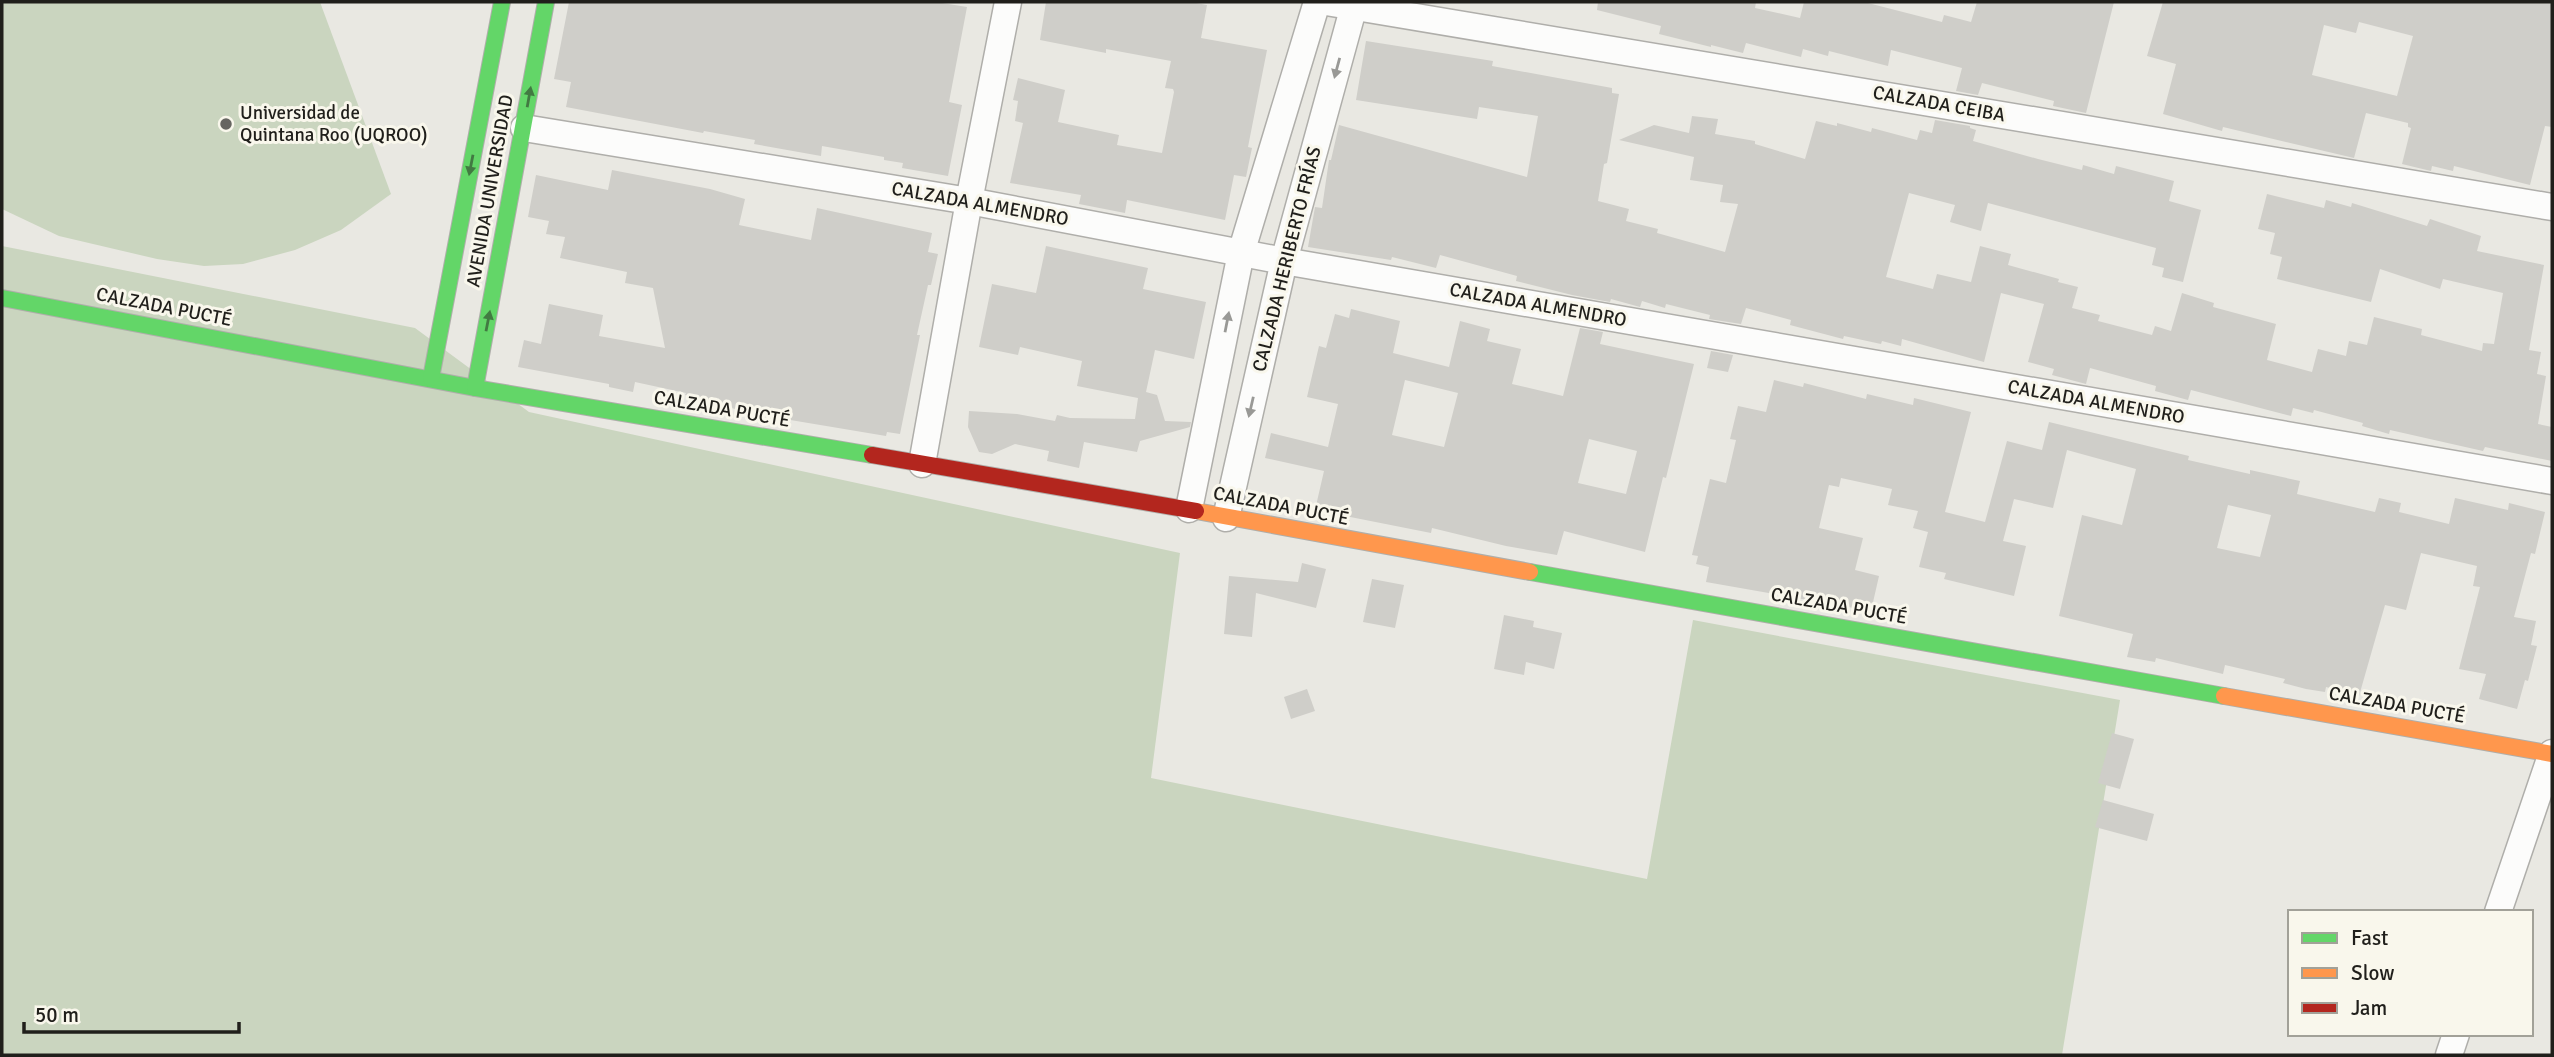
<svg xmlns="http://www.w3.org/2000/svg" width="2554" height="1057" font-family="Signika,sans-serif">
  <style>
    .green { fill: #cad5bf }
    .building { fill: #cfcec9; fill-rule: evenodd }
    .lines { fill: none; stroke-linecap: round; stroke-linejoin: round }
    .street-casing { stroke: #afaeaa; stroke-width: 29 }
    .fast-casing { stroke: #afaeaa; stroke-width: 18 }
    .slow-casing { stroke: #afaeaa; stroke-width: 18 }
    .jam-casing { stroke: #afaeaa; stroke-width: 18 }
    .street { stroke: #fcfcfb; stroke-width: 26 }
    .fast { stroke: #63d668; stroke-width: 16 }
    .slow { stroke: #ff974d; stroke-width: 16 }
    .jam { stroke: #b3261e; stroke-width: 16 }
    .oneway { fill: #999996 }
    .oneway2 { fill: #427a42 }
    .poi-dot { fill: #666561; stroke: #f9f7ec; stroke-width: 2.5 }
    .labels { text-anchor: middle; dominant-baseline: central; stroke-width: 6; stroke-linejoin: round; paint-order: stroke }
    .street-label { font-size: 19px; fill: #201f1b; stroke: #f9f7ec }
    .poi-label { font-size: 19px; fill: #201f1b; stroke: #f9f7ec; text-anchor: start }
  </style>
  <rect width="100%" height="100%" fill="#e9e8e2"/>
  <g class="green">
    <path d="M2,2H320L391,194L341,230L295,250L243,264L204,266L157,259L59,236L2,209Z"/>
    <path d="M2,246L415,328L529,412L1180,553L1151,778L1647,879L1693,620L2120,700L2062,1055H2Z"/>
  </g>
  <g class="building">
    <path d="M569,2H936L967,7L949,102L962,105L948,176L902,168L903,163L884,160V157L822,146L821,156L754,144L755,140L704,131L703,133L566,107L571,82L554,79Z"/>
    <path d="M1046,2H1191L1207,5L1201,38L1267,50L1248,147L1252,148L1246,177L1234,175L1225,220L1127,200L1125,213L1079,204L1081,195L1010,183L1023,123L1015,121L1018,101L1013,100L1018,78L1065,90L1058,122L1119,135L1117,145L1162,153L1174,92L1173,89L1165,88L1171,61L1106,49V53L1040,40Z"/>
    <path d="M1598,2H1756L1755,8L1800,18L1804,2H1864L1942,22L1944,15L1971,22L1977,2H2114L2086,113L2053,106L2054,101L1982,83L1978,95L1956,91L1962,68L1891,50L1888,66L1829,51L1828,56L1803,49L1801,57L1746,43L1743,53L1711,45V47L1659,34L1661,26L1597,10Z"/>
    <path d="M2163,2H2552V127L2545,126L2530,185L2454,166L2453,171L2432,166L2431,171L2402,164L2411,128L2408,127V123L2366,113L2354,158L2223,127L2222,131L2163,114L2176,64L2147,56ZM2359,22L2413,36L2397,96L2312,75L2324,25L2356,33Z"/>
    <path d="M1366,41L1493,61L1492,66L1612,88V93L1619,94L1607,163L1604,164L1598,201L1629,209L1626,221L1658,229L1657,233L1725,252L1738,204L1720,202L1723,185L1690,180L1694,157L1619,140L1654,125L1689,133L1692,116L1718,119L1715,134L1755,141V144L1805,159L1816,121L1837,126V123L1871,132L1872,128L1917,140L1920,130L1932,133L1935,120L1970,126V128L1976,130L1973,141L2038,159L2082,170L2083,165L2114,174L2116,166L2174,181L2169,201L2201,210L2183,282L2162,277L2164,268L2152,265L2156,248L1988,203L1981,231L1950,222L1955,205L1909,193L1886,277L1933,289L1937,274L1971,282L1980,246L2011,254L2008,265L2059,279L2058,282L2078,287L2072,308L2100,315L2098,321L2152,335L2155,326L2171,331L2182,293L2214,303L2213,307L2276,324L2267,360L2312,372L2318,349L2346,356L2349,341L2367,345L2374,317L2422,329L2421,335L2482,351L2483,343L2494,344L2503,293L2443,279L2440,289L2380,269L2371,302L2277,279L2282,257L2270,254L2275,233L2258,229L2267,194L2324,208L2326,200L2351,207L2352,203L2427,226L2430,219L2481,236L2477,251L2544,265L2529,350L2541,352L2537,374L2546,376L2538,424L2552,427V461L2485,447L2483,451L2390,430L2389,434L2362,426L2363,423L2314,410L2313,413L2293,408L2291,416L2191,390L2188,400L2155,391L2156,386L2090,368L2086,384L2052,375L2054,369L2028,362L2044,304L2001,293L1984,362L1902,339L1901,346L1882,341L1881,344L1844,336L1843,339L1790,325L1791,320L1746,308L1741,324L1709,319L1710,315L1666,304L1665,308L1642,301L1640,307L1611,299L1610,302L1572,295L1516,281L1517,276L1440,255L1436,268L1392,257L1391,260L1308,247L1315,207L1322,208L1329,160H1331L1339,125L1527,177L1538,116L1479,107L1477,119L1356,100Z"/>
    <path d="M612,170L710,189L745,199L739,225L811,240L817,208L932,233L928,252L938,254L931,285H928L917,335H920L900,434L887,432L886,436L760,415L723,406L724,403L685,395L686,393L635,382L633,392L609,387V384L518,367L524,340L541,344L549,304L603,315L599,336L665,348L653,288L625,283L627,272L560,258L565,237L546,234L549,221L528,217L536,175L608,190Z"/>
    <path d="M1046,246L1148,268L1143,289L1206,302L1194,359L1155,350L1146,392L1157,395L1165,421L1191,422L1190,427L1140,441L1137,452L1084,442L1079,468L1047,461L1049,451L1015,444L992,454L979,452L968,427L969,411L1017,414L1055,421L1057,415L1070,418L1135,419L1138,398L1077,386L1082,361L1020,347L1018,355L979,347L992,284L1036,293Z"/>
    <path d="M1351,309L1400,321L1393,353L1449,367L1460,321L1490,329L1487,341L1521,349L1512,384L1563,396L1580,328L1603,332L1600,344L1694,364L1666,478L1663,477L1645,552L1564,531L1557,555L1506,546L1432,528L1431,533L1315,510L1324,471L1265,458L1271,433L1328,447L1338,404L1307,397L1319,346L1326,348L1335,314L1349,318ZM1405,380L1458,393L1444,447L1392,435ZM1589,439L1637,451L1626,494L1578,483Z"/>
    <path d="M1711,351L1733,355L1728,372L1707,368Z"/>
    <path d="M1774,380L1803,387L1804,383L1866,399L1867,394L1913,405L1914,398L1971,412L1945,512L1985,522L2007,441L2042,450L2049,422L2189,456L2188,460L2250,474V470L2300,481L2297,494L2375,512L2379,498L2401,503L2399,512L2449,524L2455,498L2508,510L2509,503L2545,512L2535,554L2531,553L2514,617L2536,621L2531,645L2537,646L2528,681L2525,680L2517,709L2479,699L2486,674L2459,669L2480,587L2473,586L2477,566L2421,553L2406,610L2385,605L2359,696L2326,687L2325,692L2306,689L2283,683L2285,679L2225,665L2223,674L2156,658L2155,662L2127,657L2133,634L2059,616L2082,515L2122,525L2136,469L2067,450L2053,508L2014,499L2003,541L2026,546L2014,596L1944,579L1946,573L1919,567L1928,532L1913,528L1918,511L1888,505L1892,489L1841,478L1839,487L1829,485L1819,528L1863,538L1855,570L1879,576L1871,611L1706,582L1709,567L1696,564L1698,556L1692,555L1710,479L1726,483L1736,440L1730,439L1738,406L1766,412ZM2228,505L2271,515L2260,557L2217,548Z"/>
    <path d="M1302,563L1326,569L1316,608L1256,593L1252,637L1224,634L1229,576L1298,582Z"/>
    <path d="M1372,579L1404,585L1395,628L1363,622Z"/>
    <path d="M1504,615L1534,621L1533,627L1562,633L1554,669L1526,662L1524,675L1494,669Z"/>
    <path d="M1307,689L1315,711L1291,719L1284,697Z"/>
    <path d="M2112,733L2134,739L2120,789L2098,783Z"/>
    <path d="M2103,800L2154,814L2147,841L2095,827Z"/>
  </g>
  <g class="lines">
    <defs>
      <g id="street">
        <path d="M1326,2L2552,207"/>
        <path d="M524,128L969,201L1284,261L2552,481"/>
        <path d="M922,464L969,201L1008,2"/>
        <path d="M1189,509L1241,253L1317,2"/>
        <path d="M1226,518L1284,261L1355,2"/>
        <path d="M2498,912L2552,753"/>
        <path d="M2449,1055L2456,1034"/>
      </g>
      <g id="fast">
        <path d="M2,298L475,388L872,455"/>
        <path d="M431,378L502,2"/>
        <path d="M475,388L546,2"/>
        <path d="M1530,572L2224,696"/>
      </g>
      <g id="slow">
        <path d="M1196,511L1530,572"/>
        <path d="M2224,696L2552,754"/>
      </g>
      <path id="jam" d="M872,455L1196,511"/>
    </defs>
    <use href="#street" class="street-casing"/>
    <use href="#fast" class="fast-casing"/>
    <use href="#slow" class="slow-casing"/>
    <use href="#jam" class="jam-casing"/>
    <use href="#street" class="street"/>
    <use href="#fast" class="fast"/>
    <use href="#slow" class="slow"/>
    <use href="#jam" class="jam"/>
  </g>
  <defs><path id="oneway-solid" d="M-6-.8H1V-3.2L6.5 0L1 3.2V.8H-6Z" transform="scale(1.75)"/></defs>
  <g class="oneway">
    <use href="#oneway-solid" transform="translate(1337 68) rotate(105)"/>
    <use href="#oneway-solid" transform="translate(1227 322) rotate(-79)"/>
    <use href="#oneway-solid" transform="translate(1251 407) rotate(103)"/>
  </g>
  <g class="oneway2">
    <use href="#oneway-solid" transform="translate(529 97) rotate(-80)"/>
    <use href="#oneway-solid" transform="translate(471 165) rotate(101)"/>
    <use href="#oneway-solid" transform="translate(488 321) rotate(-79)"/>
  </g>
  <circle class="poi-dot" cx="226" cy="124" r="7"/>
  <g class="labels">
    <g class="street-label">
      <text transform="translate(1939 104) rotate(10)">CALZADA CEIBA</text>
      <text transform="translate(490 191) rotate(-80)">AVENIDA UNIVERSIDAD</text>
      <text transform="translate(980 204) rotate(10)">CALZADA ALMENDRO</text>
      <text transform="translate(1287 259) rotate(-76)">CALZADA HERIBERTO FRÍAS</text>
      <text transform="translate(1538 305) rotate(10)">CALZADA ALMENDRO</text>
      <text transform="translate(164 307) rotate(11)">CALZADA PUCTÉ</text>
      <text transform="translate(2096 402) rotate(10)">CALZADA ALMENDRO</text>
      <text transform="translate(722 409) rotate(10)">CALZADA PUCTÉ</text>
      <text transform="translate(1281 506) rotate(11)">CALZADA PUCTÉ</text>
      <text transform="translate(1839 606) rotate(10)">CALZADA PUCTÉ</text>
      <text transform="translate(2397 705) rotate(10)">CALZADA PUCTÉ</text>
    </g>
    <g class="poi-label">
      <text x="240" y="113">Universidad de<tspan x="240" dy="22">Quintana Roo (UQROO)</tspan></text>
    </g>
  </g>
  <rect width="2554" height="1057" fill="none" stroke="#201f1b" stroke-width="7"/>
  <rect x="2288" y="910" width="245" height="126" fill="#f9f7ec" stroke="#a2a198" stroke-width="2"/>
  <rect x="2302" y="933" width="35" height="10" fill="#63d668" stroke="#a2a198" stroke-width="2"/>
  <text x="2351" y="945" font-size="21" fill="#201f1b">Fast</text>
  <rect x="2302" y="968" width="35" height="10" fill="#ff974d" stroke="#a2a198" stroke-width="2"/>
  <text x="2351" y="980" font-size="21" fill="#201f1b">Slow</text>
  <rect x="2302" y="1003" width="35" height="10" fill="#b3261e" stroke="#a2a198" stroke-width="2"/>
  <text x="2351" y="1015" font-size="21" fill="#201f1b">Jam</text>
  <path d="M24 1022v10h215v-10" fill="none" stroke="#201f1b" stroke-width="3.5"/>
  <text x="35" y="1022" font-size="21" fill="#201f1b" stroke="#f9f7ec" stroke-width="5" paint-order="stroke">50 m</text>
</svg>
